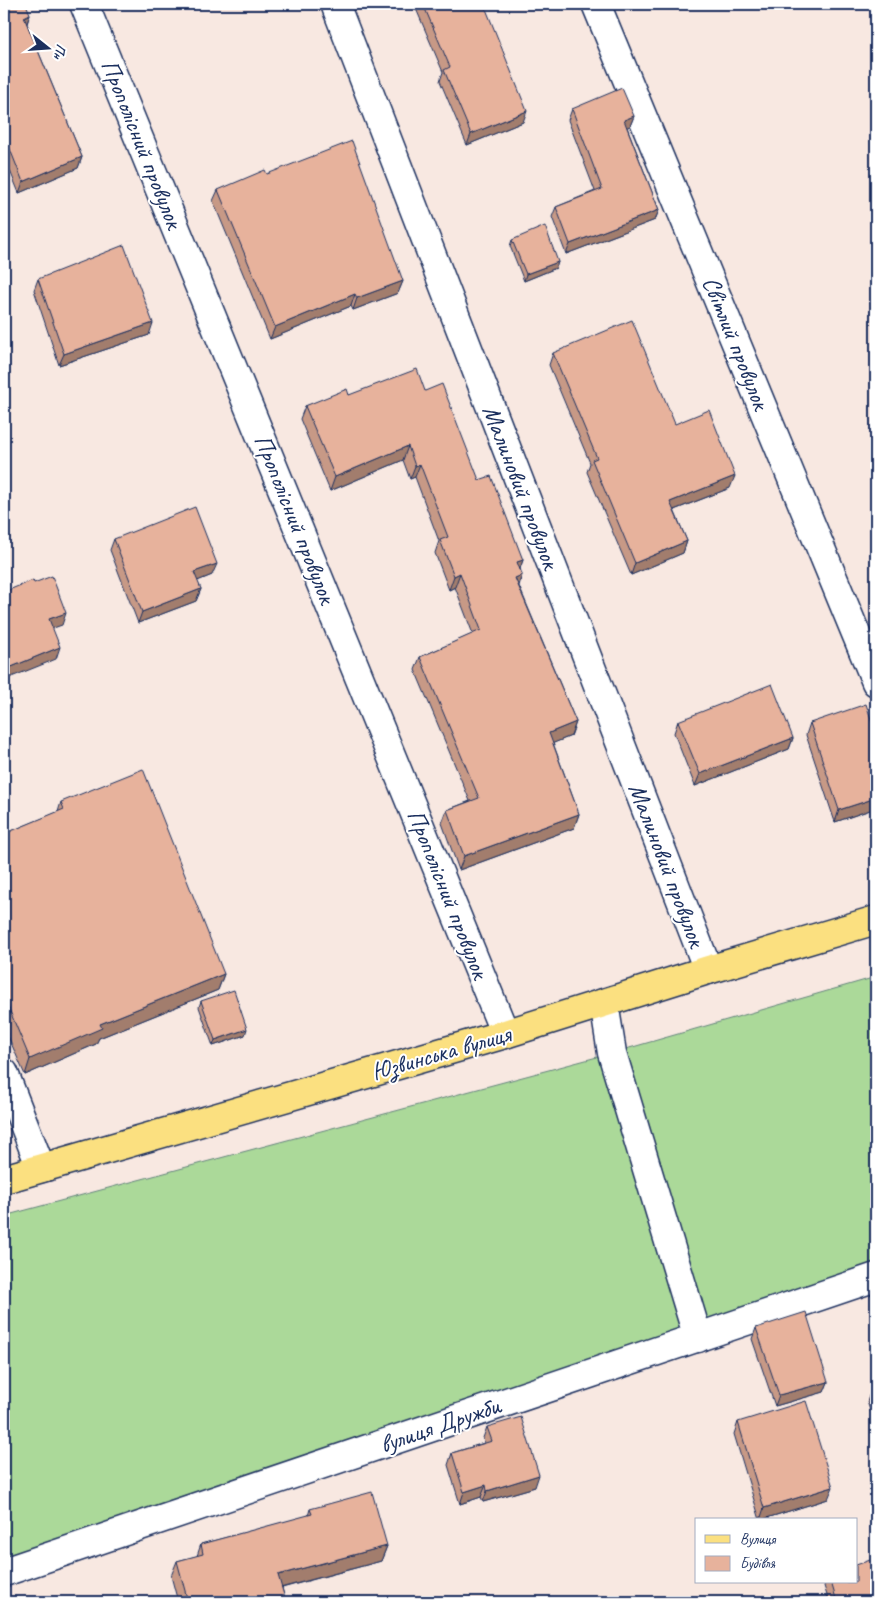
<svg xmlns="http://www.w3.org/2000/svg" width="880" height="1606" font-family="Caveat,sans-serif">
  <style>
    .grass { fill: #abd999; stroke: #63847c }
    .lines { fill: none; stroke-linecap: round; stroke-linejoin: round }
    .minor-casing { stroke: #1b2f5e; stroke-width: 31 }
    .major-casing { stroke: #1b2f5e; stroke-width: 31 }
    .minor { stroke: #fff; stroke-width: 28 }
    .major { stroke: #fbe080; stroke-width: 28 }
    .wall { fill: #c79986; stroke: #1b2f5e }
    .shaded-wall { fill: #a27d6d; stroke: #1b2f5e }
    .building { fill: #e7b29c; stroke: #1b2f5e }
    .labels { text-anchor: middle; dominant-baseline: central; stroke-width: 4; stroke-linejoin: round; paint-order: stroke }
    .street-label { font-size: 25px; fill: #1b2f5e; stroke: #fff }
  </style>
  <rect width="100%" height="100%" fill="#f8e8e1"/>
  <filter id="ink" filterUnits="userSpaceOnUse"><feTurbulence type="fractalNoise" baseFrequency=".02" numOctaves="2"/><feDisplacementMap in="SourceGraphic" scale="10" xChannelSelector="R" yChannelSelector="G"/><feConvolveMatrix kernelMatrix="1 2 1 2 8 2 1 2 1" color-interpolation-filters="sRGB"/></filter>
  <g filter="url(#ink)">
    <path class="grass" d="M876,977V1277L4,1572V1216L612,1053Z"/>
    <g class="lines">
      <defs>
        <g id="minor">
          <path d="M84,4L505,1034"/>
          <path d="M335,4L708,970"/>
          <path d="M596,4L876,682"/>
          <path d="M604,1003L612,1053L698,1338"/>
          <path d="M4,1073L41,1168"/>
          <path d="M4,1572L876,1277"/>
        </g>
        <path id="major" d="M4,1179L505,1034L708,970L876,920"/>
      </defs>
      <use href="#minor" class="minor-casing"/>
      <use href="#major" class="major-casing"/>
      <use href="#minor" class="minor"/>
      <use href="#major" class="major"/>
    </g>
    <g class="wall">
      <path d="M4,4L30,14L27,24L82,157L78,168L19,193L4,156Z"/>
      <path d="M414,4H484L523,122L467,145L440,81L443,72Z"/>
      <path d="M572,109L634,116L630,126L627,127L659,210L655,220L566,254L552,217L556,207L595,191L568,120Z"/>
      <path d="M218,190L403,281L398,293L353,310L351,306L270,339L213,201Z"/>
      <path d="M512,240L558,262L556,268L524,281L510,246Z"/>
      <path d="M38,279L149,335L59,365L34,290Z"/>
      <path d="M553,353L675,424L730,488L674,510L687,541L683,553L631,575L587,472L590,463L549,365Z"/>
      <path d="M425,391L479,480L523,560L520,568L522,575L519,586L576,722L571,736L553,743L579,814L574,828L459,870L442,823L447,810L470,801L415,670L420,657L473,634L455,587L449,590L435,553L439,541L415,477L410,479L403,460L330,491L300,419L305,406L349,395Z"/>
      <path d="M114,539L212,575L197,581L201,589L196,601L138,623L110,550Z"/>
      <path d="M678,721L793,738L789,749L695,786L674,733Z"/>
      <path d="M810,723L876,734V808L835,822L806,735Z"/>
      <path d="M61,802L224,974L218,990L99,1038L96,1044L25,1075L4,1027V834L58,812Z"/>
      <path d="M201,1001L245,1035L213,1046L199,1007Z"/>
      <path d="M756,1328L828,1382L824,1392L775,1406L752,1339Z"/>
      <path d="M876,1388V1425L867,1402L871,1390Z"/>
      <path d="M738,1422L828,1499L760,1520L734,1434Z"/>
      <path d="M487,1427L535,1487L483,1502L481,1497L460,1504L448,1465L452,1453L484,1443L483,1438Z"/>
      <path d="M310,1509L387,1546L381,1561L282,1588L286,1602H178L171,1576L177,1561L197,1556L201,1544L308,1516Z"/>
      <path d="M826,1582H856L876,1602H829L824,1586Z"/>
    </g>
    <g class="shaded-wall">
      <path d="M30,14L26,26L24,17Z"/>
      <path d="M527,111L523,122L467,145L471,134Z"/>
      <path d="M634,116L630,126L621,130L624,120Z"/>
      <path d="M82,157L78,168L19,193L23,182Z"/>
      <path d="M659,210L655,220L566,254L570,244Z"/>
      <path d="M558,262L556,268L524,281L526,274Z"/>
      <path d="M403,281L398,293L353,310L357,298Z"/>
      <path d="M355,294L351,306L270,339L275,327Z"/>
      <path d="M153,323L149,335L59,365L64,354Z"/>
      <path d="M408,446L403,460L330,491L335,477Z"/>
      <path d="M420,464L415,477L410,479L415,466Z"/>
      <path d="M735,476L730,488L666,513L670,502Z"/>
      <path d="M687,541L683,553L631,575L635,563Z"/>
      <path d="M523,560L518,574L517,562Z"/>
      <path d="M217,564L212,575L190,584L194,572Z"/>
      <path d="M460,573L455,587L449,590L454,576Z"/>
      <path d="M522,575L517,589L515,578Z"/>
      <path d="M201,589L196,601L138,623L142,612Z"/>
      <path d="M66,613L62,625L45,631L49,619Z"/>
      <path d="M60,647L56,659L4,680V670Z"/>
      <path d="M576,722L571,736L544,747L549,733Z"/>
      <path d="M793,738L789,749L695,786L700,774Z"/>
      <path d="M876,798V808L835,822L839,810Z"/>
      <path d="M579,814L574,828L459,870L464,856Z"/>
      <path d="M224,974L218,990L99,1038L96,1044L25,1075L30,1059L100,1024Z"/>
      <path d="M247,1029L245,1035L213,1046L215,1040Z"/>
      <path d="M828,1382L824,1392L775,1406L779,1395Z"/>
      <path d="M539,1475L535,1487L483,1502L487,1491Z"/>
      <path d="M486,1485L481,1497L460,1504L464,1492Z"/>
      <path d="M833,1487L828,1499L760,1520L764,1508Z"/>
      <path d="M387,1546L381,1561L273,1590L278,1575Z"/>
    </g>
    <g class="building">
      <path d="M4,4H26L30,14L24,17L82,157L23,182L4,134Z"/>
      <path d="M423,4H484L527,111L471,134L444,70L450,67Z"/>
      <path d="M622,88L634,116L624,120L659,210L570,244L556,207L602,189L572,109Z"/>
      <path d="M352,141L403,281L357,298L355,294L275,327L218,190L265,170L267,174Z"/>
      <path d="M545,226L558,262L526,274L512,240Z"/>
      <path d="M124,245L153,323L64,354L38,279Z"/>
      <path d="M632,320L675,424L709,410L735,476L670,502L687,541L635,563L592,460L597,458L553,353Z"/>
      <path d="M417,369L425,391L442,384L479,480L491,476L523,560L517,562L522,575L515,578L576,722L549,733L579,814L464,856L447,810L479,798L420,657L481,630L460,573L454,576L440,540L448,537L420,464L415,466L408,446L335,477L305,406L347,389L349,395Z"/>
      <path d="M195,507L217,564L194,572L201,589L142,612L114,539Z"/>
      <path d="M52,576L66,613L49,619L60,647L4,670V592L33,580L34,583Z"/>
      <path d="M772,684L793,738L700,774L678,721Z"/>
      <path d="M866,704L876,734V798L839,810L810,723Z"/>
      <path d="M143,769L224,974L100,1024L102,1028L30,1059L4,997V834L64,809L61,802Z"/>
      <path d="M234,990L247,1029L215,1040L201,1001Z"/>
      <path d="M806,1312L828,1382L779,1395L756,1328Z"/>
      <path d="M876,1388V1403L871,1390Z"/>
      <path d="M806,1401L833,1487L764,1508L738,1422Z"/>
      <path d="M521,1417L539,1475L487,1491L486,1485L464,1492L452,1453L492,1441L487,1427Z"/>
      <path d="M372,1492L387,1546L278,1575L286,1602H188L177,1561L203,1554L201,1544L312,1514L310,1509Z"/>
      <path d="M876,1558V1602H837L831,1582H856V1565Z"/>
    </g>
  </g>
  <g class="labels">
    <g class="street-label">
      <text transform="translate(142 144) rotate(68)">Прополісний провулок</text>
      <text transform="translate(736 343) rotate(68)">Світлий провулок</text>
      <text transform="translate(521 487) rotate(69)">Малиновий провулок</text>
      <text transform="translate(295 519) rotate(68)">Прополісний провулок</text>
      <text transform="translate(667 865) rotate(69)">Малиновий провулок</text>
      <text transform="translate(448 894) rotate(68)">Прополісний провулок</text>
      <text transform="translate(441 1053) rotate(-16)">Юзвинська вулиця</text>
      <text transform="translate(440 1425) rotate(-19)">вулиця Дружби</text>
    </g>
  </g>
  <rect width="880" height="1606" fill="none" stroke="#fff" stroke-width="20"/>
  <rect x="10" y="10" width="860" height="1586" fill="none" stroke="#1b2f5e" stroke-width="2" filter="url(#ink)"/>
  <rect x="695" y="1518" width="162" height="65" fill="#ffffff" stroke="#a4acbf"/>
  <rect x="705" y="1535" width="25" height="8" fill="#fbe080" stroke="#a4acbf"/>
  <text x="740" y="1544" font-size="15" fill="#1b2f5e">Вулиця</text>
  <rect x="705" y="1556" width="25" height="15" fill="#e7b29c" stroke="#a4acbf"/>
  <text x="740" y="1568" font-size="15" fill="#1b2f5e">Будівля</text>
  <g transform="translate(48 48) rotate(107)" stroke="#ffffff" stroke-width="4" paint-order="stroke">
  <path d="M0-4L9 19L0 12L-9 19Z" fill="#1b2f5e"/>
  <text y="-8" font-size="14" font-weight="bold" text-anchor="middle" fill="#1b2f5e">Пн</text>
  </g>
</svg>
